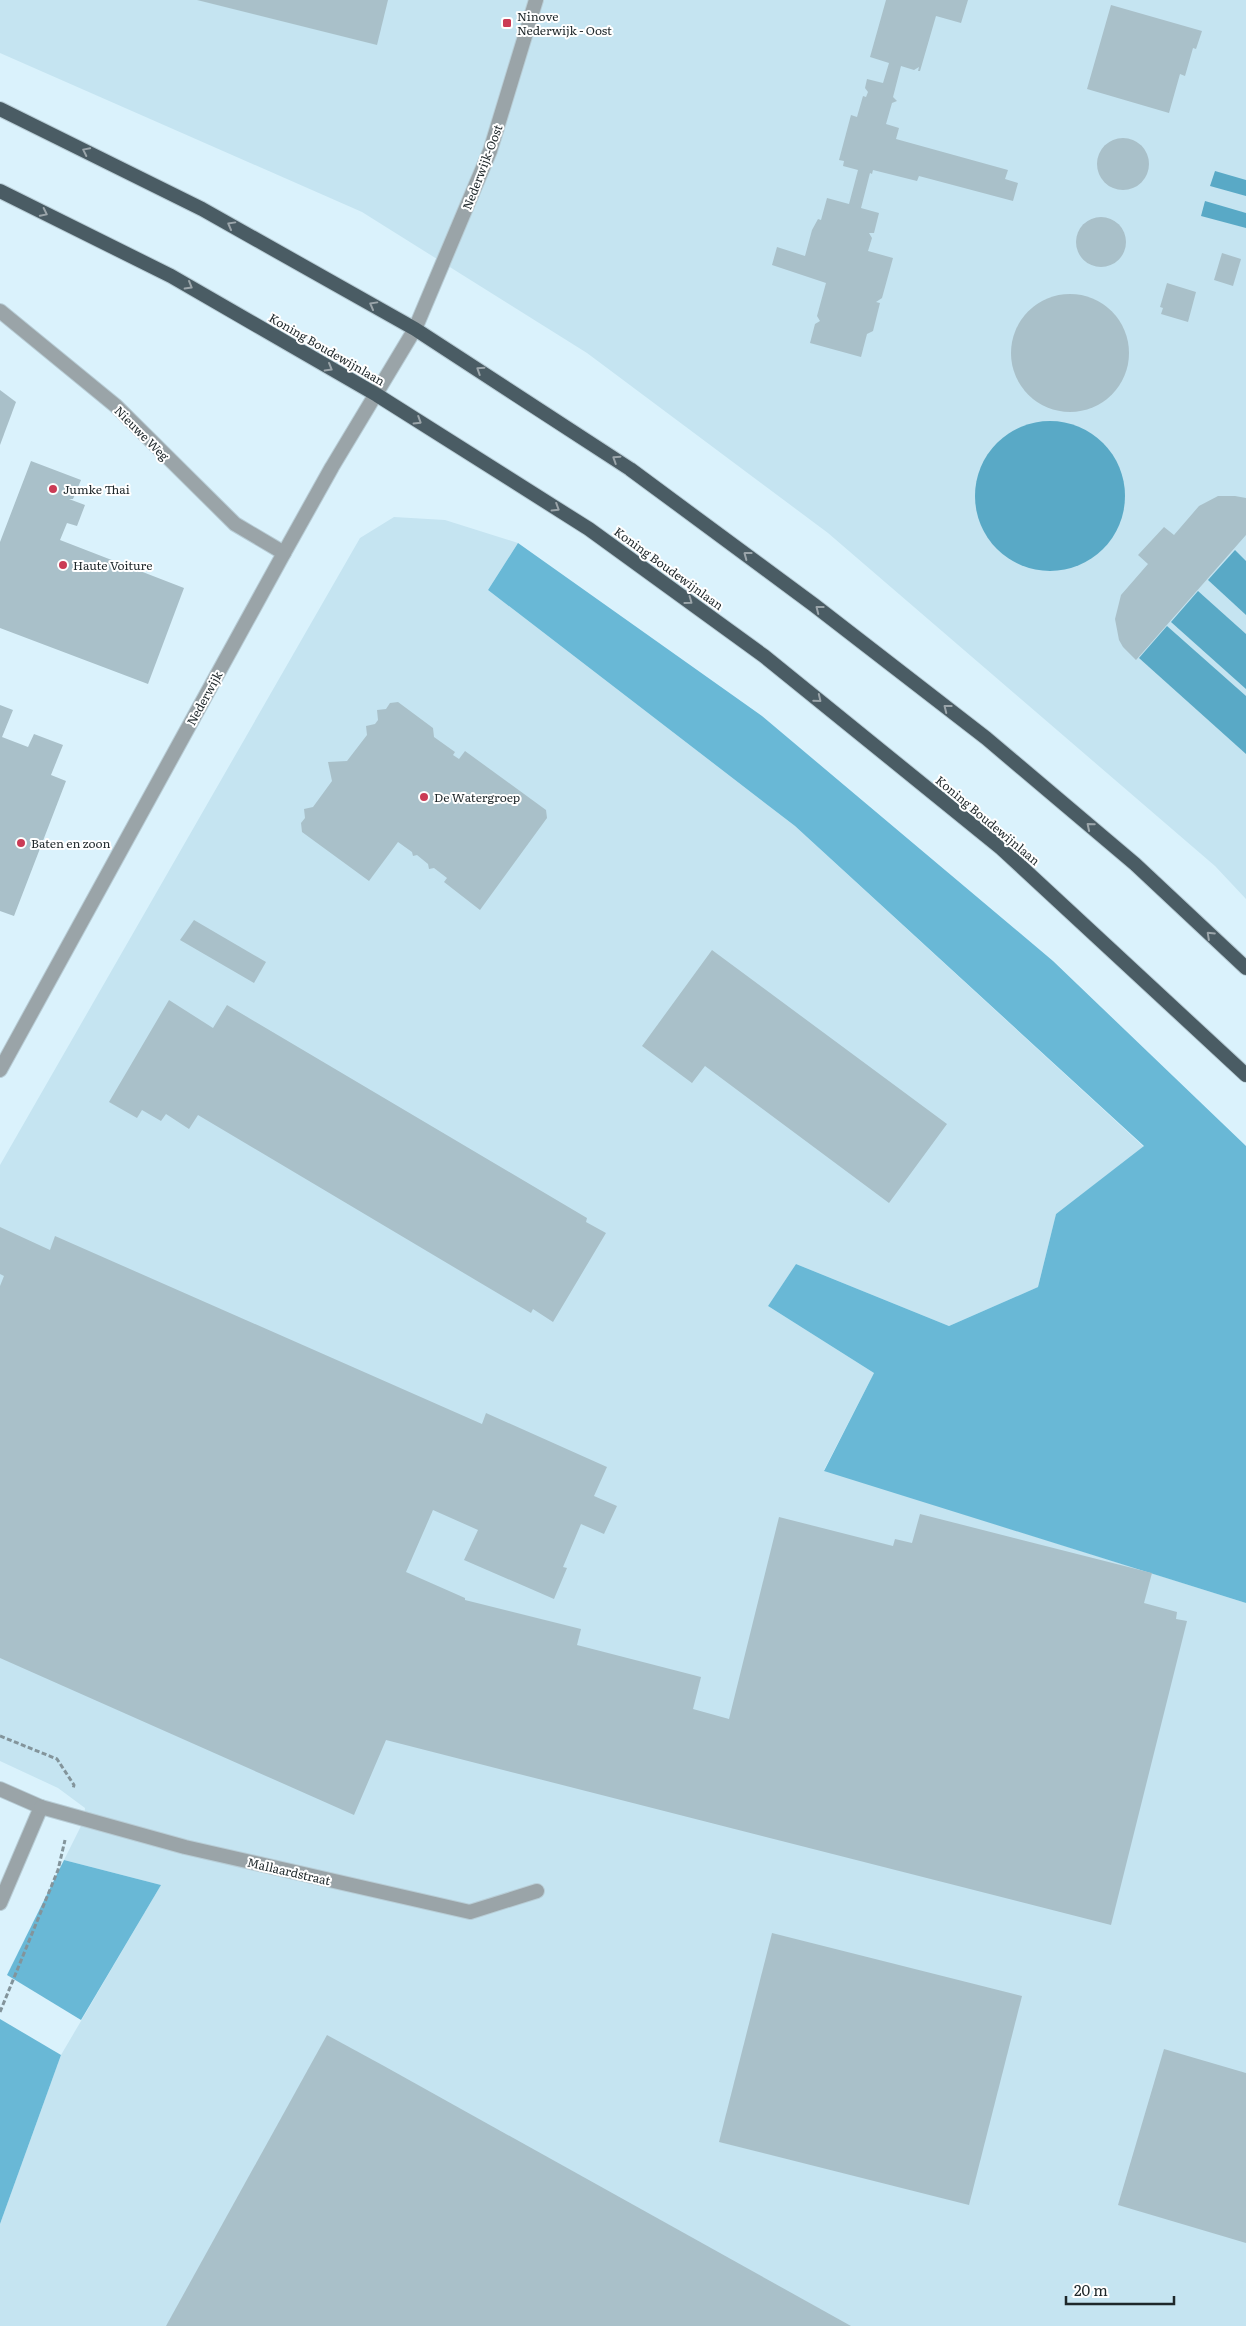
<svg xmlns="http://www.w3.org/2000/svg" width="1246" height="2326" font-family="Literata,serif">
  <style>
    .built { fill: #c5e4f1 }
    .forest { fill: #69b8d6 }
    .water { fill: #59a9c6 }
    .building { fill: #a9c0c9 }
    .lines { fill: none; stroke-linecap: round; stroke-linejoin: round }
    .minor-casing { stroke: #b8cdd6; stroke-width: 16 }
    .trunk-casing { stroke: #b8cdd6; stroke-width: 16 }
    .path { stroke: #83949b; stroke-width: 3; stroke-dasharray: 5 2.5; stroke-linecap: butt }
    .minor { stroke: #9aa4a8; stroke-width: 14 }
    .trunk { stroke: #4a5c64; stroke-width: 14 }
    .oneway { stroke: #9ba5aa }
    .poi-dot { fill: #cb3b55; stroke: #fff; stroke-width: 2 }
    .labels { text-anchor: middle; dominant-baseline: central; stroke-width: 4; stroke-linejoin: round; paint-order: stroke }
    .poi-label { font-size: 12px; fill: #1e272a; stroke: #fff; text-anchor: start }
    .street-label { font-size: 12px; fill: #1e272a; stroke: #fff }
  </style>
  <rect width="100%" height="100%" fill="#daf2fc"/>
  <g class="built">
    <path d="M0,0H1246V899L1215,866L828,533L587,353L362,212L0,53Z"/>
    <path d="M394,517L445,520L518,543L488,590L795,826L1144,1147L1056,1214L1038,1287L949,1326L796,1264L768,1306L874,1373L824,1470L1246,1603V2326H0V2224L61,2055L161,1885L64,1860L84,1820L85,1808L58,1788L0,1761V1165L360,538Z"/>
  </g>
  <g class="forest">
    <path d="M518,543L762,716L1053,961L1246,1146V1603L824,1471L874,1373L768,1306L796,1264L949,1326L1038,1287L1056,1214L1144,1146L795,826L488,590Z"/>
    <path d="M64,1860L161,1885L81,2020L7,1975Z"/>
    <path d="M0,2019L61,2055L0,2224Z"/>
  </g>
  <g class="water">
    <circle cx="1123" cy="164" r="24"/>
    <path d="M1215,171L1246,180V196L1210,186Z"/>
    <path d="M1205,201L1246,213V228L1201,216Z"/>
    <circle cx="1101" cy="242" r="24"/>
    <circle cx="1070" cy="353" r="56"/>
    <circle cx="1050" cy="496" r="75"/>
    <path d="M1235,550L1246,561V615L1208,580Z"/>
    <path d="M1198,591L1246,634V689L1171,622Z"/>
    <path d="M1167,626L1246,696V754L1139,658Z"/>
  </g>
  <g class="building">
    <path d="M197,0H388L377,45Z"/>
    <path d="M886,0H968L961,23L936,16L920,71H918L919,67L914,70L901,66L893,97L897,101L892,103L886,124L899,128L896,139L1008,170L1005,179L1018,183L1013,201L919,176L917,181L873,170L872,174L870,173L861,208L879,213L874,233H869L872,238L868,251L893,258L882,298L876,302L880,303L873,331L867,334L861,357L810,343L815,324L820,321L817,316L826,283L772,265L777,247L805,256L812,230L818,219L821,220L827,198L849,204L858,170L843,166L844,161L839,160L851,115L857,117L863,96L866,97L868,92L865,88L867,79L883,83L889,63L870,57Z"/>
    <path d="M1111,5L1202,31L1196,49L1193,48L1185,76L1180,74L1169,113L1087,89Z"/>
    <circle cx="1123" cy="164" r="26"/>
    <circle cx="1101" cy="242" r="25"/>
    <path d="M1222,253L1241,259L1233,286L1214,280Z"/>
    <path d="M1167,283L1196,292L1188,322L1161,314L1163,308L1160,307Z"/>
    <circle cx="1070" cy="353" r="59"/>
    <path d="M0,390L16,402L0,445Z"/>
    <path d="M31,461L81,480L73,499H69L85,505L77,526L67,523L60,540L184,588L148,684L0,628V542Z"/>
    <path d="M1218,496H1235L1246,498V535L1136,660L1123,647L1119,640L1115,619L1121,595L1148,564L1138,555L1164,527L1174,535L1199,506Z"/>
    <path d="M398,702L433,728L434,737L455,752L453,755L459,759L465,751L546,810L547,818L480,910L444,882L447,878L434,868L429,869L428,864L417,855L413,856L412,852L398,842L369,881L302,832L301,823L305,818L304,809L313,807L332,781L328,762L347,761L367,735L366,726L375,724L378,720L377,710L386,709L390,703Z"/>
    <path d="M0,705L13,710L2,737L28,747L34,734L63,745L51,775L66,781L14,916L0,911Z"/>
    <path d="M194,920L266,962L254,983L180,940Z"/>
    <path d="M712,950L947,1124L889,1203L705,1066L692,1083L642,1046Z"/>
    <path d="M169,1000L213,1028L227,1005L587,1218L586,1222L606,1233L553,1322L533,1309L531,1313L198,1115L189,1129L166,1114L161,1121L142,1110L137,1118L109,1102Z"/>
    <path d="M0,1227L50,1250L55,1236L482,1424L486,1413L607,1467L594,1496L617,1506L604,1534L581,1524L563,1567L567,1568L554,1599L464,1560L478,1530L433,1510L406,1572L465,1598V1600L581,1629L577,1645L701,1677L693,1709L729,1719L779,1517L893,1546L895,1539L912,1543L920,1514L1152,1573L1144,1603L1177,1612L1176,1619L1187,1621L1111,1925L386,1740L354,1815L0,1658V1286L4,1276L0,1274Z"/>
    <path d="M772,1933L1022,1996L969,2205L719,2142Z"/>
    <path d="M327,2035L384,2066L851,2326H166Z"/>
    <path d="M1164,2049L1246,2073V2243L1118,2205Z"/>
  </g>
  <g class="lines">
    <defs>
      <g id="minor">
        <path d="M0,311L116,406L235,524L284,553"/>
        <path d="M0,1070L284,553L332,467L415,329L490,151L536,0"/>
        <path d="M0,1789L41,1807L0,1903"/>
        <path d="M41,1807L185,1847L470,1912L537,1891"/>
      </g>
      <g id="trunk">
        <path d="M0,109L202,209L415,329L630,469L814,605L986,738L1135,864L1246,968"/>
        <path d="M0,191L171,276L377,395L589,529L764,656L1001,848L1246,1075"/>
      </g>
    </defs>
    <use href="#minor" class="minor-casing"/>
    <use href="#trunk" class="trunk-casing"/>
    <g class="path">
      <path d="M0,1736L57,1759L74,1785L73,1789"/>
      <path d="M0,2012L58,1870L65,1840"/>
    </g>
    <use href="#minor" class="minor"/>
    <use href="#trunk" class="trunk"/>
  </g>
  <defs><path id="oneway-chevron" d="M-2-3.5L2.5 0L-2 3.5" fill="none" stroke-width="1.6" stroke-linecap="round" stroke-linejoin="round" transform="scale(1.25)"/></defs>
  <g class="oneway">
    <use href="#oneway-chevron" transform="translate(86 151) rotate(-154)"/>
    <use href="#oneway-chevron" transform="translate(44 213) rotate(26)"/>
    <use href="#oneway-chevron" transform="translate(231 225) rotate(-151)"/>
    <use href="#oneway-chevron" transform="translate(189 286) rotate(30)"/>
    <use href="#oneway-chevron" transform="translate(373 305) rotate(-151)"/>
    <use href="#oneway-chevron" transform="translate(329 368) rotate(30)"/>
    <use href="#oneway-chevron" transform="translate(480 370) rotate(-147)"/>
    <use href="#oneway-chevron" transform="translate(418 421) rotate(32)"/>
    <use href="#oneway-chevron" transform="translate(616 459) rotate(-147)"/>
    <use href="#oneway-chevron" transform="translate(556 508) rotate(32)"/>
    <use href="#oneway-chevron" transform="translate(747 555) rotate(-143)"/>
    <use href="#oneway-chevron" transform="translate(689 601) rotate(36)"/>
    <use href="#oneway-chevron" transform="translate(819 609) rotate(-142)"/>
    <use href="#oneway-chevron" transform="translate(818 699) rotate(39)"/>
    <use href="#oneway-chevron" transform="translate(947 708) rotate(-142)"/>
    <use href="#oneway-chevron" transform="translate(1090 826) rotate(-140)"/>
    <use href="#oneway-chevron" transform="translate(1210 935) rotate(-137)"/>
  </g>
  <g class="poi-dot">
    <rect x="502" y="18" width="10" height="10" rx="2.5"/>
    <circle cx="53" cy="489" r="5"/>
    <circle cx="63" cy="565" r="5"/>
    <circle cx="424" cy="797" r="5"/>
    <circle cx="21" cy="843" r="5"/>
  </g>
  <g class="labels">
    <g class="poi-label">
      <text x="517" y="16">Ninove<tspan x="517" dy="14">Nederwijk - Oost</tspan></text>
      <text x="63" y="489">Jumke Thai</text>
      <text x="73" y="565">Haute Voiture</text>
      <text x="434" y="797">De Watergroep</text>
      <text x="31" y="843">Baten en zoon</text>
    </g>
    <g class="street-label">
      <text transform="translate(482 167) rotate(-69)">Nederwijk-Oost</text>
      <text transform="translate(327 349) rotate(30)">Koning Boudewijnlaan</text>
      <text transform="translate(142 433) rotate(45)">Nieuwe Weg</text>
      <text transform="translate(669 568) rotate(36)">Koning Boudewijnlaan</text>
      <text transform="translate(204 698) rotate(-61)">Nederwijk</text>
      <text transform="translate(988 820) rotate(40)">Koning Boudewijnlaan</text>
      <text transform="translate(289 1871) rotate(13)">Mallaardstraat</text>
    </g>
  </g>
  <path d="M1066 2296v8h108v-8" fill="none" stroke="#1e272a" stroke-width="2.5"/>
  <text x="1074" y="2296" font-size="15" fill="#1e272a" stroke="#ffffff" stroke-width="4" paint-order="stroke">20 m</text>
</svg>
